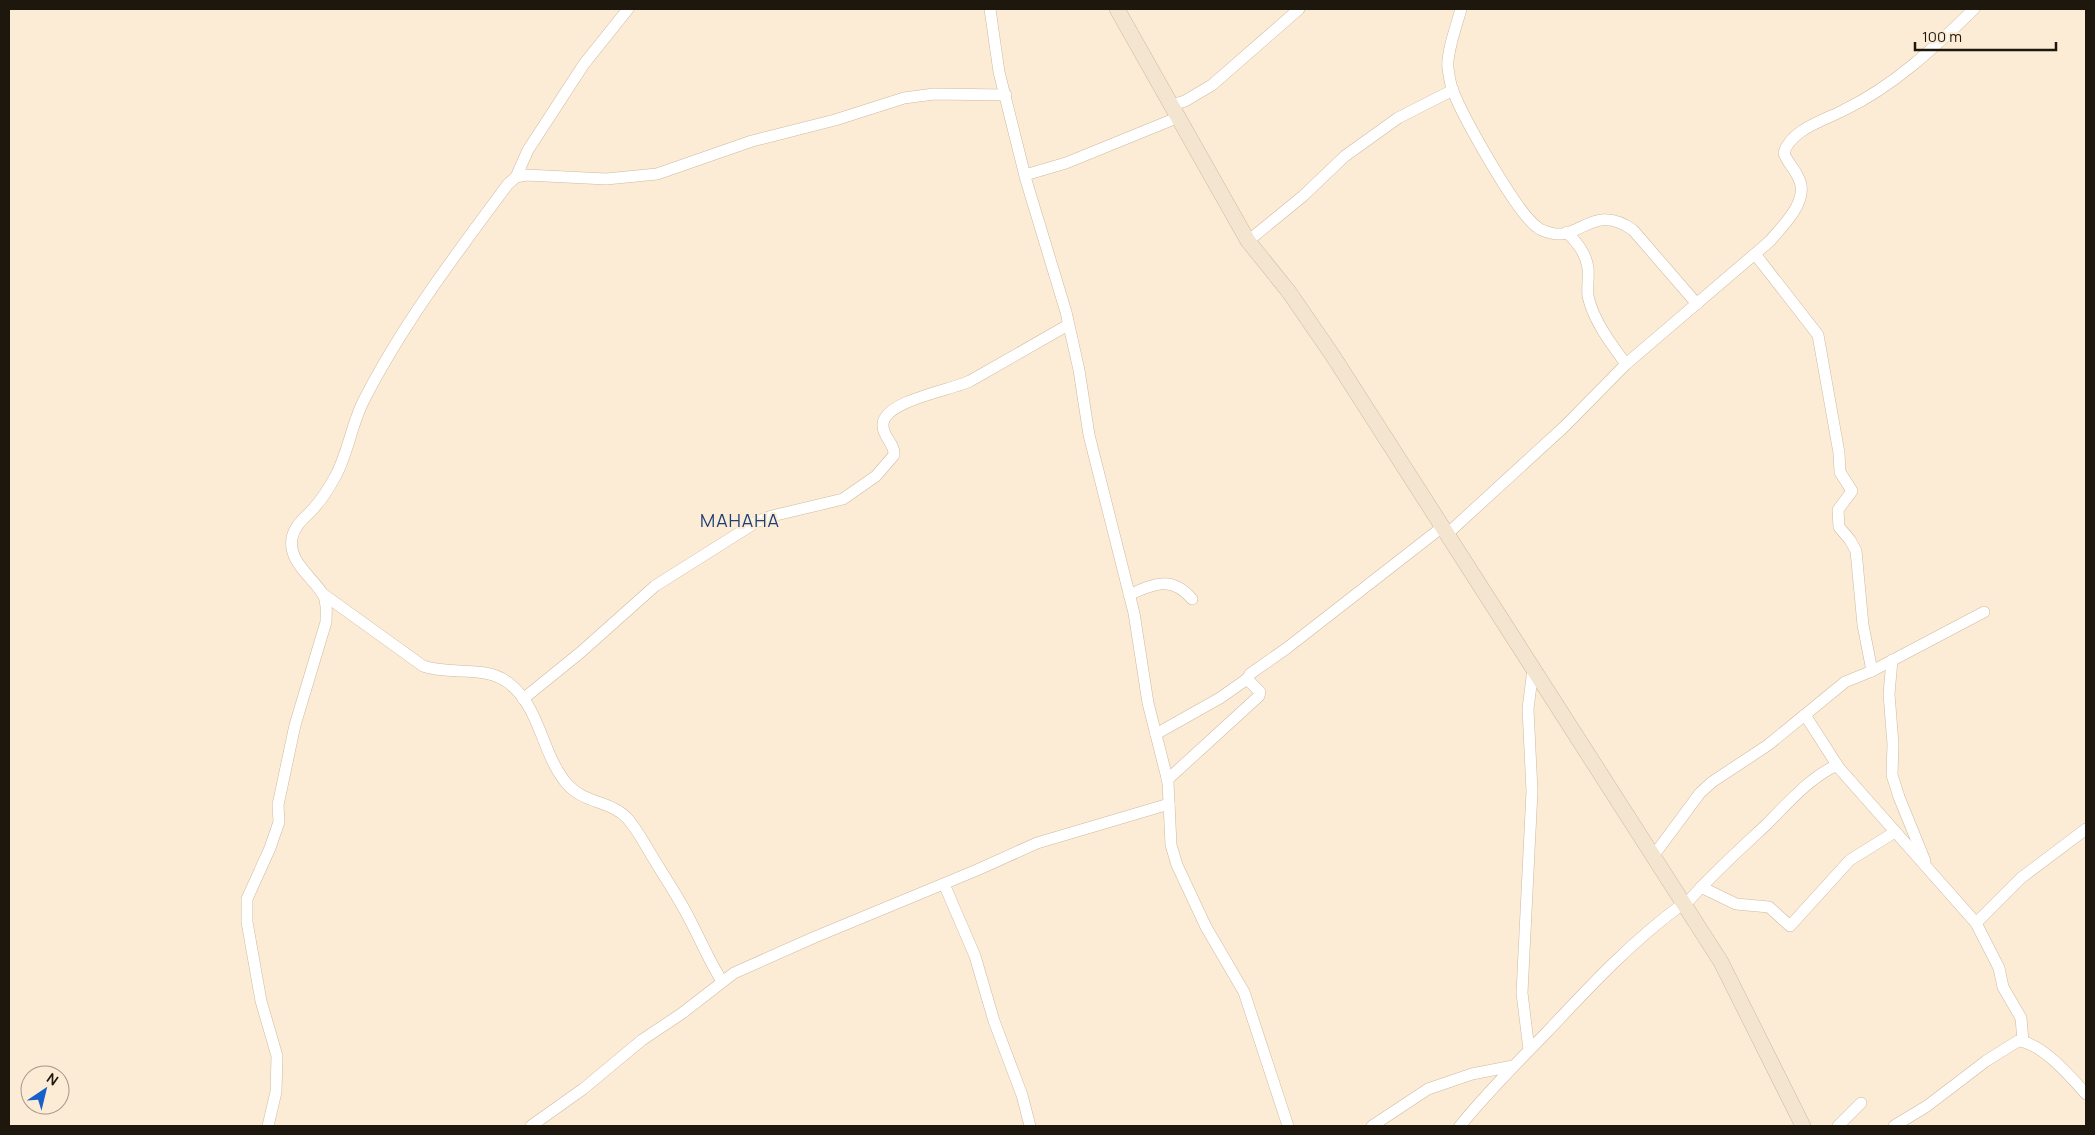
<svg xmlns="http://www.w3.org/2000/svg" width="2095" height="1135" font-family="Manrope,sans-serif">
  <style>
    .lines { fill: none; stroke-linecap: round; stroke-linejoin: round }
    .street-casing { stroke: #cdba9f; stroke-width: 12 }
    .secondary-casing { stroke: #cdba9f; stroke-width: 16 }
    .street { stroke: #fff; stroke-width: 11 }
    .secondary { stroke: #f4e5d1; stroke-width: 15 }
    .labels { text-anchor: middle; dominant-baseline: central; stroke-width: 4; stroke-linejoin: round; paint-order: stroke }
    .quarter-label { font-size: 18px; letter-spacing: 1px; fill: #1d3f74; stroke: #fcecd6 }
  </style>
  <rect width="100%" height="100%" fill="#fcecd6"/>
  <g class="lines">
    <defs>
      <g id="street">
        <path d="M990,9L999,72L1026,180L1066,312L1079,370L1089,435L1134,613L1148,703L1168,782L1171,845L1177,865L1206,927L1244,992L1288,1126"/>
        <path d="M1461,9C1457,24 1446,54 1448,68C1449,75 1450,84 1453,91C1463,117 1516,212 1537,227C1540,230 1547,232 1551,233C1579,241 1594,202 1633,230L1697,304"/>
        <path d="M1172,105L1185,101L1212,85L1299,9"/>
        <path d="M1025,175L1066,163L1179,117"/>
        <path d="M516,177L528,150L584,64L628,9"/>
        <path d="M1567,232C1577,243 1586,253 1588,268C1589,277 1587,287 1588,296C1593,320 1611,344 1626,364"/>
        <path d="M1248,241L1303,196L1345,156L1398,118L1453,90"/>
        <path d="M1755,254L1818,335L1839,453L1840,472L1852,491L1838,510L1839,527L1850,540L1856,551L1863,625L1872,671"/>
        <path d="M1446,535L1565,426L1626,364L1770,241C1783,225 1811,200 1798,177C1794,168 1787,162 1784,153C1790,130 1825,120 1844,110C1894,86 1935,47 1974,9"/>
        <path d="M323,594L423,666C451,676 486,664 510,684C541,709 542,756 568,785C584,803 611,801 627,818C637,829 644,843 652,856C665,878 681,901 692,924C702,943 710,963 722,981"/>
        <path d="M1129,595C1155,583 1172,576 1192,599"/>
        <path d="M1892,660L1889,694L1893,744L1892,775L1899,797L1925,861"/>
        <path d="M523,699L581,652L655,586L758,521L772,516L843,499L876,476L894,455C895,444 883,437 883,426C881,401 952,390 970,381L1068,325"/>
        <path d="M1805,715L1839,768L1976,923L1999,968L2003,987L2021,1018L2023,1041"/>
        <path d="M1156,734L1220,698L1247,679"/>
        <path d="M1167,780L1259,696L1260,692L1247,679L1250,674L1287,648L1441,528"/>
        <path d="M1654,855L1700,793L1712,782L1768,745L1845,682L1872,671L1984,612"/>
        <path d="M944,884L975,956L994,1021L1022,1095L1030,1126"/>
        <path d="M1701,887L1736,904L1769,907L1790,926L1850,860L1895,832"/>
        <path d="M1685,905C1711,875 1738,851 1767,824C1788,803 1809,778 1837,765"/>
        <path d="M1976,923L2021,878L2086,829"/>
        <path d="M1529,1050L1522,993L1532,791L1528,709L1533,669"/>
        <path d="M268,1126L276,1092L277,1056L261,1001L247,922V899L270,848L279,822L278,805L295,725L326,622C326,613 328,601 322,593C311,576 288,561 292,538C295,524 305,518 314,508C322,499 329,488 335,477C348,454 351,426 363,402C402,325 456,254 508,184L516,177L526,175L606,179L657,174L752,141L835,120L904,98L934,94L1006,95"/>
        <path d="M531,1126L583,1089L642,1040L681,1014L734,973L815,937L977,870L1037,843L1169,804"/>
        <path d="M1372,1126L1428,1089L1472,1074L1513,1066"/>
        <path d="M1460,1126C1487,1092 1518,1062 1548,1031C1591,985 1633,940 1684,903"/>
        <path d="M1838,1126L1861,1103"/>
        <path d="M1894,1126L1927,1106L1986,1061L2018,1041C2041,1042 2072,1078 2086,1094"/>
      </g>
      <path id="secondary" d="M1117,9L1248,241L1289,292L1333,356L1721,962L1803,1126"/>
    </defs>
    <use href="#street" class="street-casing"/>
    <use href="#secondary" class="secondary-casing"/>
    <use href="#street" class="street"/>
    <use href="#secondary" class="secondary"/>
  </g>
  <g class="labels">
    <g class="quarter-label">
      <text x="740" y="520">MAHAHA</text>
    </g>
  </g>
  <rect width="2095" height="1135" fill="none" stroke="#1e170d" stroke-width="20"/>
  <g transform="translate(45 1090) rotate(35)"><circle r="24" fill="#fcecd6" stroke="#a39786"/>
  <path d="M0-4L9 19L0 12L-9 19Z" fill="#1760ca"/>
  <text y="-8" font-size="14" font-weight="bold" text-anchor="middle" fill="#1e170d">N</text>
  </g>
  <path d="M1915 42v8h141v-8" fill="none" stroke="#1e170d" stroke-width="2.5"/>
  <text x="1922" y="42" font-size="15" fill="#1e170d" stroke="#fcecd6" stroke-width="4" paint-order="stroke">100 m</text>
</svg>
